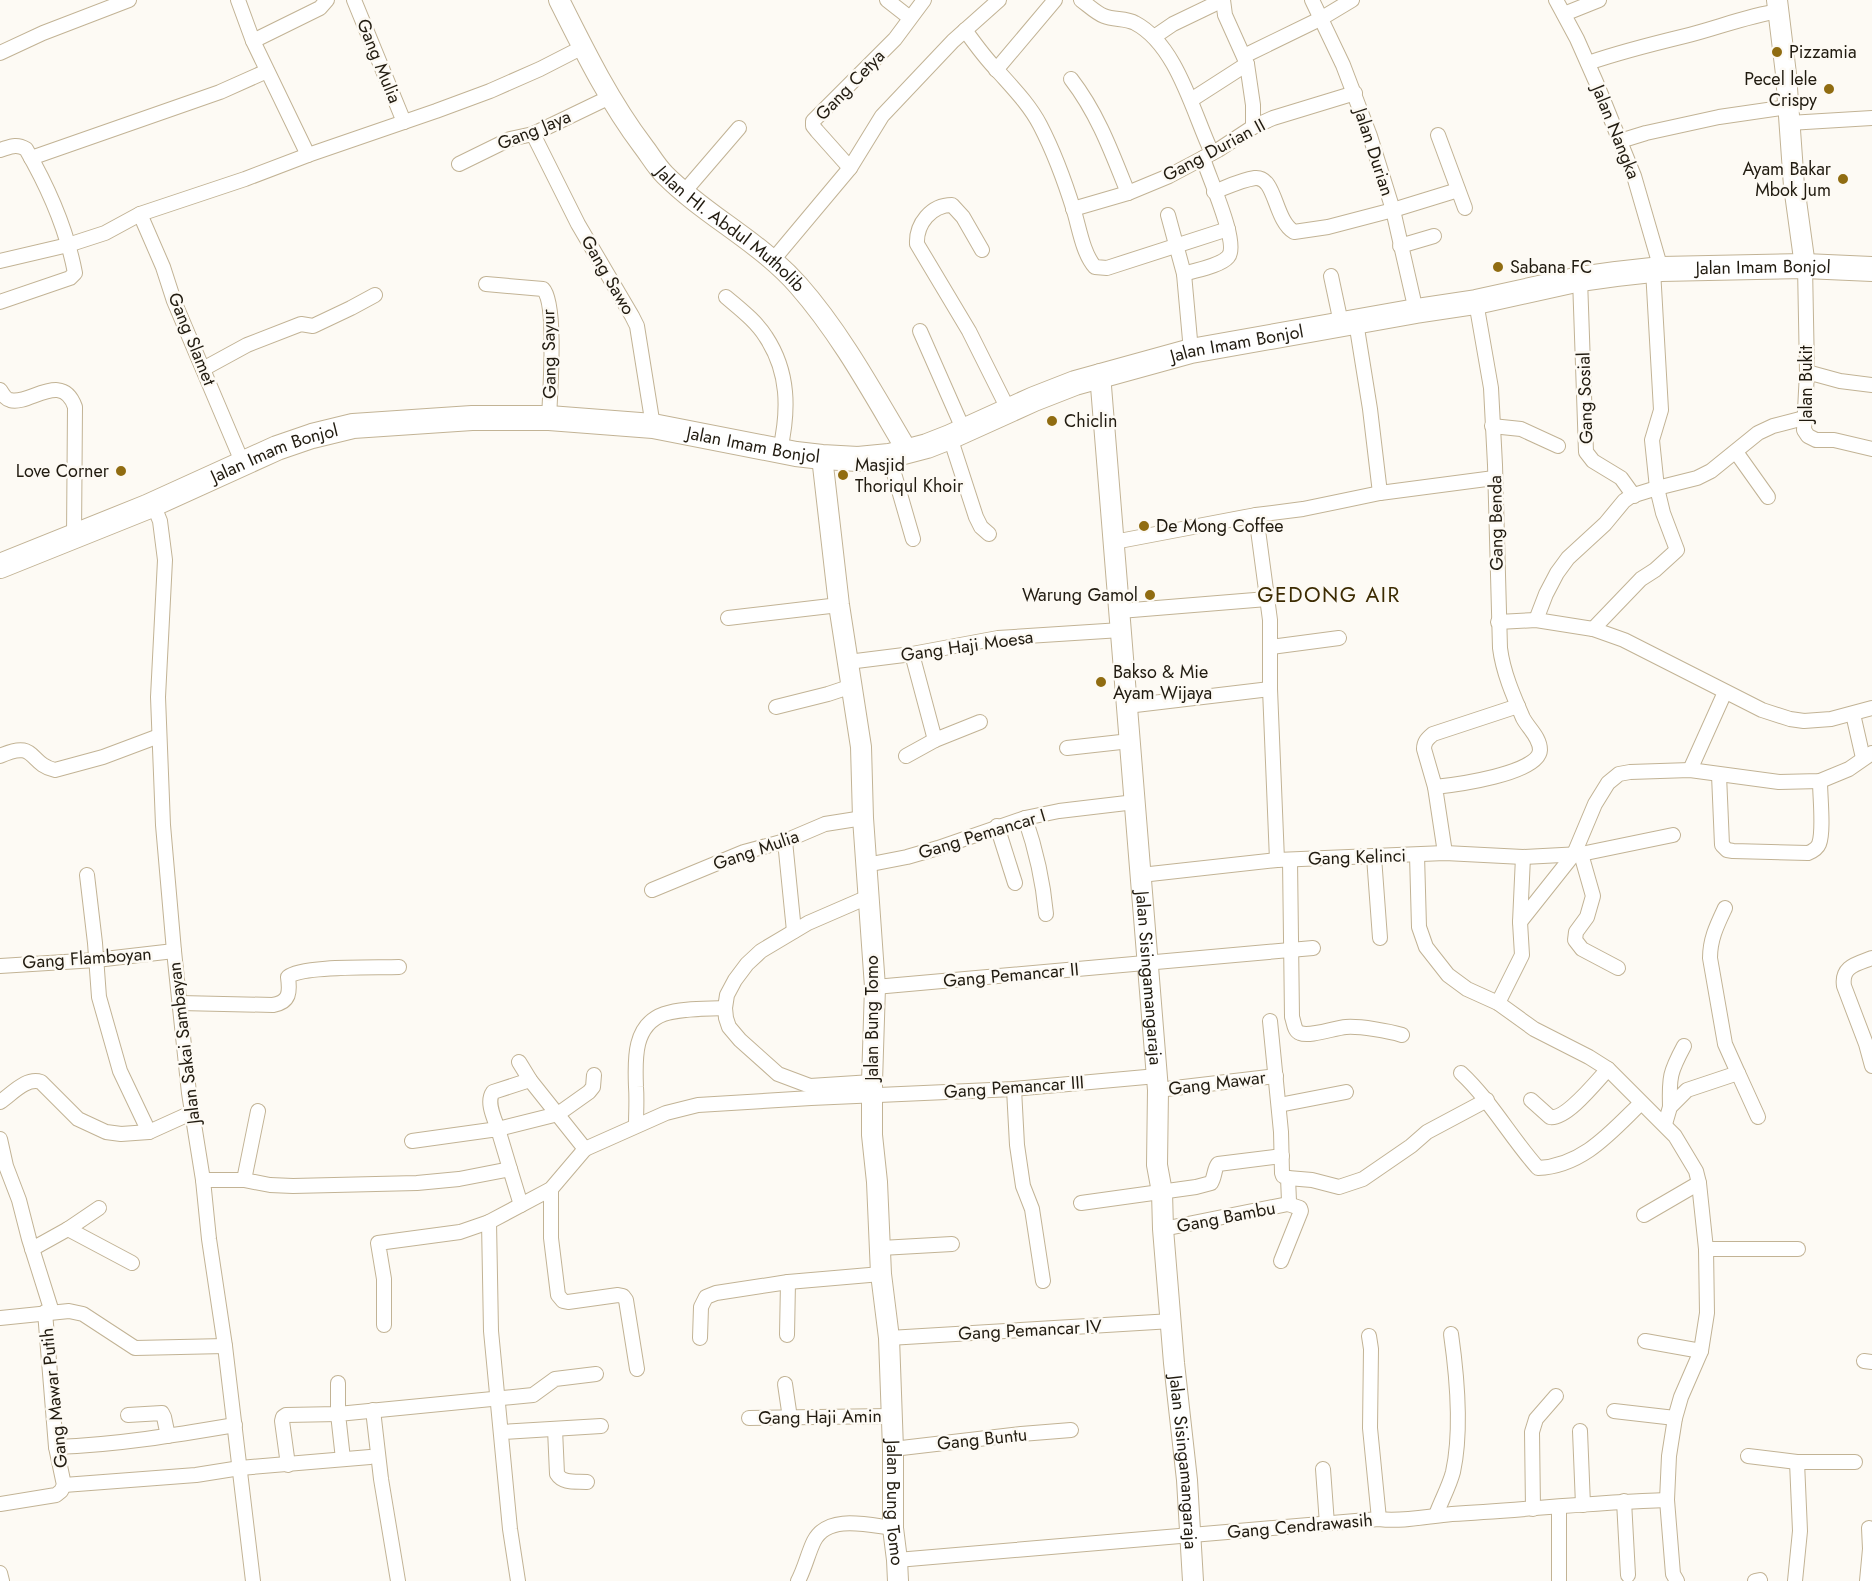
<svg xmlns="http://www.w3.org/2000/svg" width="1872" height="1581" font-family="Jost,sans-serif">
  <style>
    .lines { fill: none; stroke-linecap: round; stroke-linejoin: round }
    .street-casing { stroke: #c2b395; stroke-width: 16 }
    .secondary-casing { stroke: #c2b395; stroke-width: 22 }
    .highway-casing { stroke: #c2b395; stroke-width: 26 }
    .street { stroke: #fff; stroke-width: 14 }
    .secondary { stroke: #fff; stroke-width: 20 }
    .highway { stroke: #fff; stroke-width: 24 }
    .poi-dot { fill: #906c11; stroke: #fdfaf4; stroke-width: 2 }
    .labels { text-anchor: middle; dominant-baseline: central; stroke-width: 5; stroke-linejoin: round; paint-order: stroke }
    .poi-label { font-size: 18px; fill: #211b10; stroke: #fdfaf4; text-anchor: start }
    .street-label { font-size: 18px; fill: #211b10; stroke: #fdfaf4 }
    .quarter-label { font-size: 21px; letter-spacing: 1.5px; fill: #3c2b02; stroke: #fdfaf4 }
  </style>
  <rect width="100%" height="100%" fill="#fdfaf4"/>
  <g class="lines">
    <defs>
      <g id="street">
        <path d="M238,0L253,41L308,155"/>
        <path d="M354,0L404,122"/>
        <path d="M887,0L910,18"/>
        <path d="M1081,0C1088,5 1096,13 1104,16C1114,20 1126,18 1135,23C1177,45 1193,113 1212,153"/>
        <path d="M1223,0L1225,15L1247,64L1253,105V127"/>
        <path d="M1312,0L1343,65L1370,136L1393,210L1416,311"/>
        <path d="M1556,0L1577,39L1596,82L1634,176L1661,269"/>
        <path d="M1564,14L1599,0"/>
        <path d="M965,30C975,44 985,58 997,70C1012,87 1029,104 1040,125C1054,152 1065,182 1074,211C1079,227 1083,254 1095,267L1107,268L1228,229"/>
        <path d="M1154,37L1173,24L1223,0"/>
        <path d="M253,41L320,8L327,0"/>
        <path d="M0,53L43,33L129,0"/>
        <path d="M1244,56L1322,18L1352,0"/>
        <path d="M1588,63C1620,52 1652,44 1685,36C1717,28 1747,16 1779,11"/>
        <path d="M996,70L1055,0"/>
        <path d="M1071,79C1098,114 1112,153 1128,193"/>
        <path d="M1191,100L1247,64"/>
        <path d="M1789,123L1872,118"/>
        <path d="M533,134L578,224L632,316L637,326L653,426"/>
        <path d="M1438,135L1465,208"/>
        <path d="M1620,141L1646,133L1719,117L1788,107"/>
        <path d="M0,150C10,147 16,143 26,149C48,187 67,231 75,273L70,278L0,302"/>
        <path d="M31,158L220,92L267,71"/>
        <path d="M459,164L510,139L533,134L610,97"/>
        <path d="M850,168L817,131L813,126V121L895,39L924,0"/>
        <path d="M684,192L739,128"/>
        <path d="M1214,192C1227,187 1241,180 1255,178C1276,176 1274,220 1294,232L1328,227L1393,210L1458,190"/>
        <path d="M1073,209L1128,193L1169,176L1218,150L1253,127L1273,118L1355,93"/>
        <path d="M140,214L163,267L174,301L243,464"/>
        <path d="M1168,215L1184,274L1191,351"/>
        <path d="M1400,246L1434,236"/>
        <path d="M982,250L963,217L952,205C931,205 916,224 917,244L969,331L1009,411"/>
        <path d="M773,260L850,168L882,116L953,41L999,0"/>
        <path d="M0,261L68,245L105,233L140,214L245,179L308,155L436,111L490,91L540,69L583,47"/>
        <path d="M1805,266L1807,372L1804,430L1808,436L1816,440H1834L1872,449"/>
        <path d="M1184,274C1196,270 1220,266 1228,257C1240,244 1208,176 1203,158"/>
        <path d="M1331,276L1341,323"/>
        <path d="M1580,279L1586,452L1593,461L1621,478L1634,496"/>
        <path d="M486,284L543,289C557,303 550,394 549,418"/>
        <path d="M726,297C740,309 756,321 766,337C789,372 789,410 780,450"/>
        <path d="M1356,322L1370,409L1380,493"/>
        <path d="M920,331L964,431"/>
        <path d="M203,369L247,345L301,324L313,326L351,308L375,295"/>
        <path d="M1807,372L1840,381L1872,385"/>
        <path d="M0,390C3,394 5,399 10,400C29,406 62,370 75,407L74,537"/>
        <path d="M1492,426L1521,429L1558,446"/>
        <path d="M950,437L976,517L981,527L989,534"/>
        <path d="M1736,452L1768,497"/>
        <path d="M889,456L913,539"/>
        <path d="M153,504L160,521L165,560L158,697L163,825L174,951L189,1093L203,1180L209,1239L225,1346L253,1581"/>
        <path d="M1256,515L1270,620V689L1277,860"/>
        <path d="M1114,542L1256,515L1303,509L1380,493L1494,478"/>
        <path d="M1120,611L1267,599"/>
        <path d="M728,618L839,605"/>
        <path d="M1536,620L1546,594L1557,573L1568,558L1605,524L1624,501L1631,496L1657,488L1697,478L1711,471L1758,433L1773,426L1804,418"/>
        <path d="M1498,622L1536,620L1593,629L1624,640L1762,710L1790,719L1804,721L1831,719L1872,708"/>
        <path d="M1593,629L1641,579L1655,570L1677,550L1663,513L1657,488L1652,440L1661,410L1653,270"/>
        <path d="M1271,647L1339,638"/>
        <path d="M912,654L935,740L980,722"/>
        <path d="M848,662L912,654L998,638L1121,630"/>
        <path d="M1127,706L1270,689"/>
        <path d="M776,707L828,694L852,686"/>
        <path d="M1853,714L1863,758"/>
        <path d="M1067,748L1130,741"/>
        <path d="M0,756C37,739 28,764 55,770L103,757L159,736"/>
        <path d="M906,756L935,740"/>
        <path d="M1690,770L1725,692"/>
        <path d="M1719,775L1722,845L1727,850L1733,851L1808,853C1813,851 1817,849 1819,844C1824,831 1820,797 1820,781"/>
        <path d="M1435,787L1424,749C1424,742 1427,739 1433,734L1518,706"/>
        <path d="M1025,818C1036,850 1043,881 1046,914"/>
        <path d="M997,826L1015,883"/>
        <path d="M785,841L794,931"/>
        <path d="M1445,853L1435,787C1454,785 1539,774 1540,750C1540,737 1528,728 1523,718C1513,695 1503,672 1500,648L1495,465L1491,388L1476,302"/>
        <path d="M1581,854L1593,896L1587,917L1576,932L1575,940L1582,949L1618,968"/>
        <path d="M1417,855L1419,927L1426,947L1448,975L1467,989L1498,1003L1534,1029L1589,1057L1608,1069L1675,1136L1696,1171L1699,1183L1706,1249L1707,1313L1701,1351L1681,1397L1675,1418L1669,1456L1667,1500L1673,1574L1677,1581"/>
        <path d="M1374,857L1380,938"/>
        <path d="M1290,860L1292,1017C1294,1022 1294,1031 1300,1033C1310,1037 1334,1028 1346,1027C1360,1026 1389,1031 1402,1035"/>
        <path d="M866,865L907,857L938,848L1025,818L1059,811L1135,802"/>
        <path d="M87,875L95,943L99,997L120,1071L149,1132"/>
        <path d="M1141,875L1277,860L1445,853L1523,857L1581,854L1673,835"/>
        <path d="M652,890L744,852L785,841L825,824L863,818"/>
        <path d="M868,897L808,923L761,951L747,964L735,980L727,995L725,1008L726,1018L729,1027L740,1040L778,1074L810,1086L872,1082"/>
        <path d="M1520,922L1574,854L1595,804L1608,783L1619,774L1630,772L1690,770L1779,782L1820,781L1849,769L1872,753"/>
        <path d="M1872,958C1857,964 1841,966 1844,986L1866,1044L1872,1066"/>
        <path d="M0,966L96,960L174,951"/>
        <path d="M875,987L1313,948"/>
        <path d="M180,1003L273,1005C290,1002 290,992 288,977C302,965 377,968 399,967"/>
        <path d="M1498,1003L1522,955L1520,922L1523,857"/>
        <path d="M1270,1021L1281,1132L1282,1173L1283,1176L1288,1178L1289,1201L1288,1204"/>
        <path d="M1461,1073C1491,1101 1511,1138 1538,1168C1583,1166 1611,1132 1641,1103"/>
        <path d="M1738,1073L1758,1117"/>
        <path d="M530,1080L493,1092C486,1102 494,1118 498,1129L558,1114L589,1092L593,1087L594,1075"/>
        <path d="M1014,1089L1017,1145L1023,1186L1032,1209L1043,1281"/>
        <path d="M1158,1090L1276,1076"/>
        <path d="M1531,1100L1550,1117C1566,1120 1596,1082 1608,1069"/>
        <path d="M0,1102C12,1094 26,1077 41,1082L78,1119L106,1132L121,1134L149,1132L191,1113"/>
        <path d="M1279,1105L1346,1092"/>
        <path d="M1670,1107C1669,1077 1670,1072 1684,1046"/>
        <path d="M1665,1124L1670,1107L1687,1090L1738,1073L1725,1044L1710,958C1710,939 1717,925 1725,908"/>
        <path d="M636,1125C636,1112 637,1100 636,1087C635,1060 633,1025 664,1014C682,1008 705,1009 725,1008"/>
        <path d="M0,1139L6,1166L19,1200L29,1239L52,1312"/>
        <path d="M412,1141L498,1129L510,1169"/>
        <path d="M585,1149L666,1113L698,1105L811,1098L1014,1089L1157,1076"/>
        <path d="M1288,1178L1312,1180L1339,1187L1363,1179L1411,1146L1427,1132L1487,1100"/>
        <path d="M203,1180H244L270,1185L293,1186L417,1183L459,1179L510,1169L521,1205"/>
        <path d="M244,1180L258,1111"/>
        <path d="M551,1189V1238L558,1295L563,1301L568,1302L618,1295L623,1296L626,1300L637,1369"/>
        <path d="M1081,1203L1196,1187L1211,1183C1215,1177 1214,1169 1218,1164L1282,1156"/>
        <path d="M1644,1215L1699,1183"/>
        <path d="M68,1229L132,1263"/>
        <path d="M1163,1229L1288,1204"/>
        <path d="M881,1248L952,1244"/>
        <path d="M32,1249L68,1229L99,1208"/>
        <path d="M1706,1249H1798"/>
        <path d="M1281,1261L1301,1211L1300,1208L1288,1204"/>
        <path d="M0,1318L69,1311L83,1314L135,1348L225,1346"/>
        <path d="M384,1325V1279L378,1243L460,1232L489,1222"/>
        <path d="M787,1335L788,1282"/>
        <path d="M1369,1336L1371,1349L1370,1428L1379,1519"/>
        <path d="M700,1338L701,1307L706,1297L716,1293L788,1282L881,1274"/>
        <path d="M889,1338L1172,1321"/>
        <path d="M1645,1341L1701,1351"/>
        <path d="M1864,1361L1872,1362"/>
        <path d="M785,1384L790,1418"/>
        <path d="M373,1410L381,1479L398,1581"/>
        <path d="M1614,1411L1675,1418"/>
        <path d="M128,1415L162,1413L164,1417L168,1436"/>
        <path d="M749,1418L891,1416"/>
        <path d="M555,1429L557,1474C563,1484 577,1481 587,1482"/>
        <path d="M1580,1431L1583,1505"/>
        <path d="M502,1432L601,1426"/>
        <path d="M56,1447C116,1445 176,1435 235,1425"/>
        <path d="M893,1449L1021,1434L1071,1430"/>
        <path d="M1748,1456L1797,1462H1855"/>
        <path d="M343,1459L338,1414L533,1395L555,1379L596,1374"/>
        <path d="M288,1465L282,1421L283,1417L286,1415L338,1414V1383"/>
        <path d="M1323,1469L1327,1524"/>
        <path d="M64,1485L196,1475L240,1468L370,1457"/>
        <path d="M1624,1501L1628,1575"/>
        <path d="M0,1504L56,1495L61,1491L64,1485L56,1447L45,1312"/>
        <path d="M1559,1507V1581"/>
        <path d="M1533,1509L1532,1432L1536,1419L1556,1396"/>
        <path d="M1436,1515C1441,1501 1449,1487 1453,1472C1462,1431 1457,1376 1451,1334"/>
        <path d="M897,1560L1379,1519C1403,1522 1428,1516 1452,1514C1524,1510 1595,1502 1667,1500"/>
        <path d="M0,1573L2,1581"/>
        <path d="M518,1581L510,1529L491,1331L489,1222L551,1189L585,1149L530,1080L519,1062"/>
        <path d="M798,1581C805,1568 808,1553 814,1541C828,1514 868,1525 893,1528"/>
        <path d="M1755,1581L1760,1580"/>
        <path d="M1795,1581L1800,1531L1797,1462"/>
        <path d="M1867,1581L1870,1549L1869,1528"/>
      </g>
      <g id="secondary">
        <path id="s1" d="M559,0C584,50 609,101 643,146C650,155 656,166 665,175C706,216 759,241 798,285C842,335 874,395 908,452"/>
        <path d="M1777,0L1786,74L1794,186L1805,266"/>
        <path id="s2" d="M1100,374L1158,1090L1157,1165L1162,1192L1163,1229L1174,1363L1187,1480L1193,1581"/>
        <path id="s3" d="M822,457L839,605L861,747L863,818L875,987L872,1082V1135L877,1182L881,1274L889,1338L893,1449V1528L897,1560L898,1581"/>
      </g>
      <g id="highway">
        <path id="s4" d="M0,566L147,507L277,448L312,436L353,426L472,418H549L653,426L796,454L822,457L858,459L889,456L927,446L950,437L1034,399L1075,383L1191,351L1416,311L1476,302L1580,279L1616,274L1661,269L1805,266L1872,269"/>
      </g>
    </defs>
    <use href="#street" class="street-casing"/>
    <use href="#secondary" class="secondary-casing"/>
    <use href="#highway" class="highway-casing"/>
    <use href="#street" class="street"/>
    <use href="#secondary" class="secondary"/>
    <use href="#highway" class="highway"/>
  </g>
  <g class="poi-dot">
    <circle cx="1777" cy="52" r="6"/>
    <circle cx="1829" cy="89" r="6"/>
    <circle cx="1843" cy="179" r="6"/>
    <circle cx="1498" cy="267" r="6"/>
    <circle cx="1052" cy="421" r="6"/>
    <circle cx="121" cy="471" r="6"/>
    <circle cx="843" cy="475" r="6"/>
    <circle cx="1144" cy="526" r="6"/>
    <circle cx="1150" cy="595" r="6"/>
    <circle cx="1101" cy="682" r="6"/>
  </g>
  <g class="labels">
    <g class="poi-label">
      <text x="1789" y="52">Pizzamia</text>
      <text x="1817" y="79" text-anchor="end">Pecel lele<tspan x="1817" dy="21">Crispy</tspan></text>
      <text x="1831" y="169" text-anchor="end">Ayam Bakar<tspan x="1831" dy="21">Mbok Jum</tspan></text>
      <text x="1510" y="267">Sabana FC</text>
      <text x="1064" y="421">Chiclin</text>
      <text x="855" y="465">Masjid<tspan x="855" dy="21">Thoriqul Khoir</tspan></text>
      <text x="109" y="471" text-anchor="end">Love Corner</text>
      <text x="1156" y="526">De Mong Coffee</text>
      <text x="1138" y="595" text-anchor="end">Warung Gamol</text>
      <text x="1113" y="672">Bakso &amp; Mie<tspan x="1113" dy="21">Ayam Wijaya</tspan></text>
    </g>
    <g class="street-label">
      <text transform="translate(379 61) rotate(68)">Gang Mulia</text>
      <text transform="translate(850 85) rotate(-46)">Gang Cetya</text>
      <text transform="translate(534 130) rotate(-22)">Gang Jaya</text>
      <text transform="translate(1616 132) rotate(68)">Jalan Nangka</text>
      <text transform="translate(1214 150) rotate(-28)">Gang Durian II</text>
      <text transform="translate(1374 152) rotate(72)">Jalan Durian</text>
      <text stroke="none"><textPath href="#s1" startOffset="290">Jalan HI. Abdul Mutholib</textPath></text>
      <text stroke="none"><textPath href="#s4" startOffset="1820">Jalan Imam Bonjol</textPath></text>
      <text transform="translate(608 275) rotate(60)">Gang Sawo</text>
      <text transform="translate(192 339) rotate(68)">Gang Slamet</text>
      <text stroke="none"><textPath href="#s4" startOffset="1287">Jalan Imam Bonjol</textPath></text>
      <text transform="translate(549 354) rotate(-91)">Gang Sayur</text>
      <text transform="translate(1806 384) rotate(-90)">Jalan Bukit</text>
      <text transform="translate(1585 398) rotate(-92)">Gang Sosial</text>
      <text stroke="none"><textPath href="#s4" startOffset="783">Jalan Imam Bonjol</textPath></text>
      <text stroke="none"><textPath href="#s4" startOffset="297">Jalan Imam Bonjol</textPath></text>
      <text transform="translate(1496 523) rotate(-91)">Gang Benda</text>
      <text transform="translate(967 646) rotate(-8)">Gang Haji Moesa</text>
      <text transform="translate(982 834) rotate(-17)">Gang Pemancar I</text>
      <text transform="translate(756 850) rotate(-19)">Gang Mulia</text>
      <text transform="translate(1357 857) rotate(-2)">Gang Kelinci</text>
      <text transform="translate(87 958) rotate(-4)">Gang Flamboyan</text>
      <text transform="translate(1011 975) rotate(-5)">Gang Pemancar II</text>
      <text stroke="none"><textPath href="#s2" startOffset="606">Jalan Sisingamangaraja</textPath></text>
      <text transform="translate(872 1018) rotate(-90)">Jalan Bung Tomo</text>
      <text transform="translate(184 1043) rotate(-97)">Jalan Sakai Sambayan</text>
      <text transform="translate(1217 1083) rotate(-7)">Gang Mawar</text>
      <text transform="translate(1014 1087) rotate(-4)">Gang Pemancar III</text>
      <text transform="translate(1226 1217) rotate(-11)">Gang Bambu</text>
      <text transform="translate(1030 1330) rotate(-3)">Gang Pemancar IV</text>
      <text transform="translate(54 1398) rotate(-96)">Gang Mawar Putih</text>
      <text transform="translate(820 1417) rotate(-1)">Gang Haji Amin</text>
      <text transform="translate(982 1439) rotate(-6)">Gang Buntu</text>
      <text stroke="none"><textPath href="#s2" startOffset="1092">Jalan Sisingamangaraja</textPath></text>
      <text stroke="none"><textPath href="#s3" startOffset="1050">Jalan Bung Tomo</textPath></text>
      <text transform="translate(1300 1526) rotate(-5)">Gang Cendrawasih</text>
    </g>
    <g class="quarter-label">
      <text x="1329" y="595">GEDONG AIR</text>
    </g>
  </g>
</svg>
